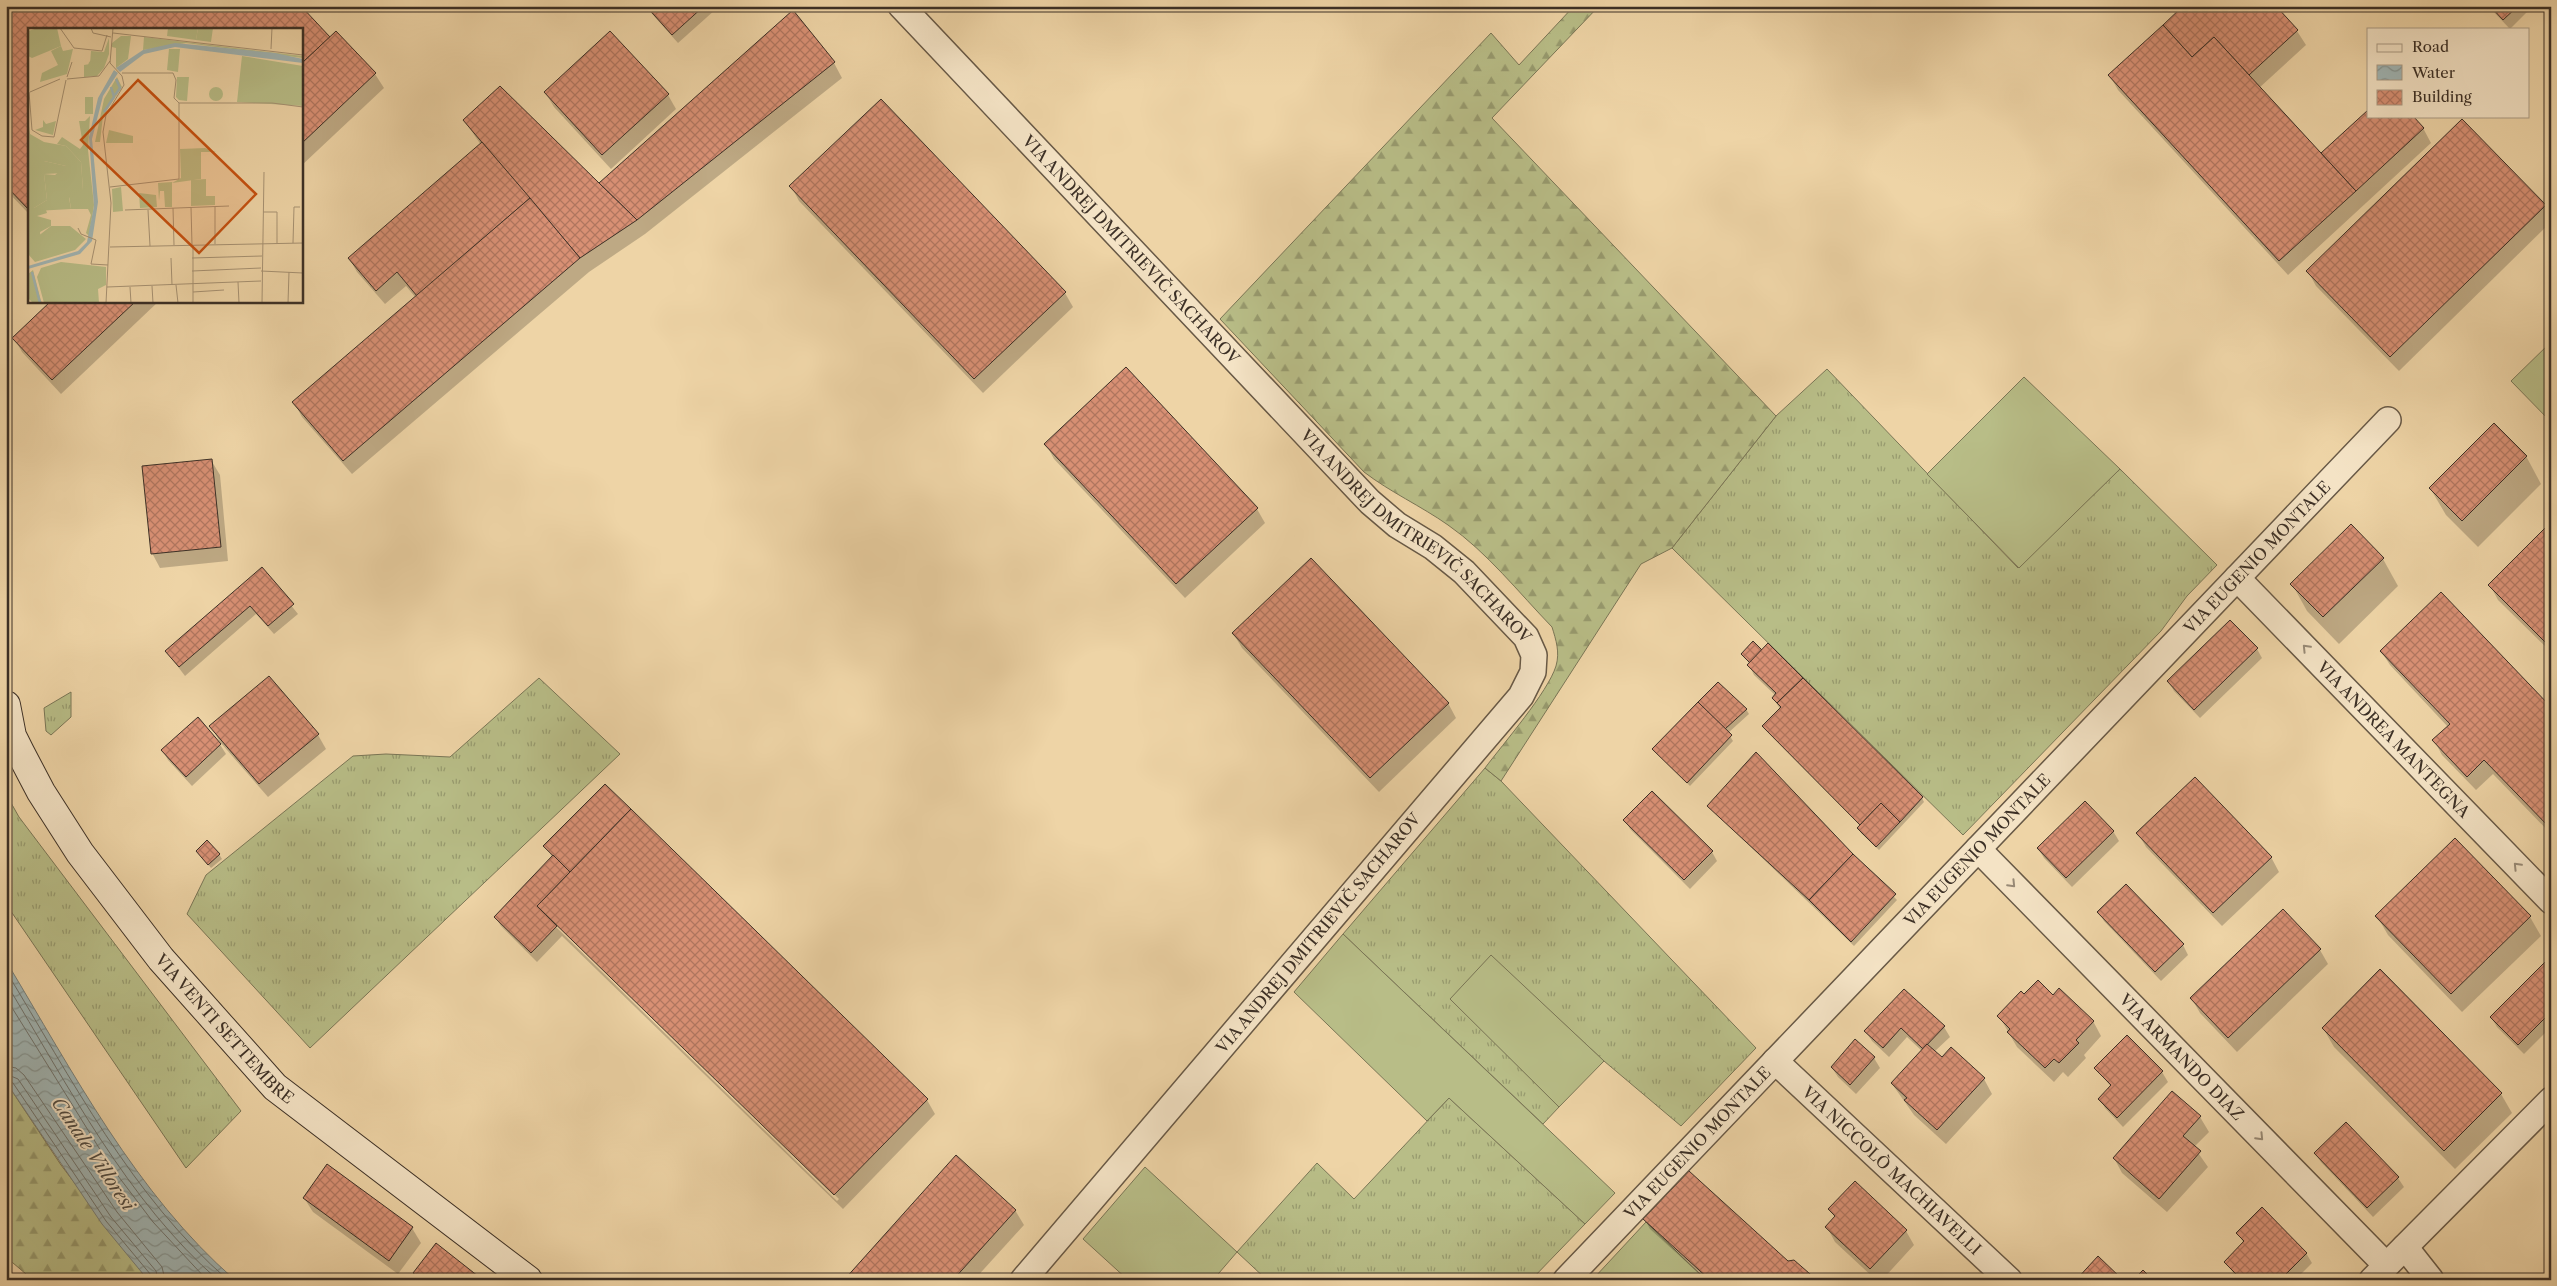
<svg xmlns="http://www.w3.org/2000/svg" width="2557" height="1286" font-family="'Libre Caslon Text',serif">
  <style>
    .grass { fill: url(#grass-tufts); stroke: #7a7656 }
    .forest { fill: url(#forest-firs); stroke: #7a7656 }
    .garden { fill: #b8bd87; stroke: #7a7656 }
    .water { fill: url(#water-waves); stroke: #78807b }
    .shadow { fill: #0003; fill-rule: evenodd }
    .lines { fill: none; stroke-linecap: round; stroke-linejoin: round }
    .shore { stroke: #6e726d; stroke-width: 1 }
    .building { fill: url(#building-cross-hatch); stroke: #3c3026 }
    .street-casing { stroke: #685946; stroke-width: 28 }
    .secondary-casing { stroke: #3c3026; stroke-width: 30 }
    .street { stroke: #f4e3c5; stroke-width: 25 }
    .secondary { stroke: #f4e3c5; stroke-width: 28 }
    .oneway { stroke: #988a76 }
    .labels { text-anchor: middle; dominant-baseline: central; stroke-width: 4; stroke-linejoin: round; paint-order: stroke }
    .street-label { font-size: 16px; fill: #3c3026; stroke: #f4e3c5 }
    .water-label { font-size: 18px; font-style: italic; fill: #504b42; stroke: #f4e3c5 }
    .inset-river { fill: none; stroke: #a0b5b4; stroke-width: 2.5 }
    .inset-road { fill: none; stroke: #a79273; stroke-width: 1 }
    .view { fill: #c65111; fill-opacity: 0.15; stroke: #c65111; stroke-width: 2.5 }
    .inset-edge { fill: none; stroke: #3c3026; stroke-width: 2.5 }
  </style>
  <defs>
    <pattern id="grass-tufts" width="24" height="20" patternUnits="userSpaceOnUse" patternTransform="scale(1.25)"><rect width="24" height="20" fill="#b8bd87"/><path d="M3 7l-1-3M5 7V3M7 7l1-3M15 17l-1-3M17 17v-4M19 17l1-3" fill="none" stroke="#979a6e"/></pattern>
    <pattern id="forest-firs" width="22" height="20" patternUnits="userSpaceOnUse" patternTransform="scale(1.25)"><rect width="22" height="20" fill="#b8bd87"/><path d="M5 1l3.5 6h-7zM16 11l3.5 6h-7z" fill="#979a6e"/></pattern>
    <pattern id="water-waves" width="16" height="10" patternUnits="userSpaceOnUse" patternTransform="scale(1.25)"><rect width="16" height="10" fill="#a0b5b4"/><path d="M0 5q4-4 8 0t8 0" fill="none" stroke="#849492"/></pattern>
    <pattern id="building-cross-hatch" width="8" height="8" patternUnits="userSpaceOnUse" patternTransform="scale(1.25)"><rect width="8" height="8" fill="#d89074"/><path d="M0 0l8 8M0 8l8-8" fill="none" stroke="#b0765f"/></pattern>
  </defs>
  <rect width="100%" height="100%" fill="#eed4a6"/>
  <filter id="stains"><feTurbulence type="fractalNoise" baseFrequency=".004" numOctaves="4"/><feColorMatrix values="0 0 0 0 .2 0 0 0 0 .09 0 0 0 0 .02 0 0 0 .5 -.17"/></filter>
  <radialGradient id="worn" r=".72"><stop offset=".6" stop-color="#630" stop-opacity="0"/><stop offset="1" stop-color="#630" stop-opacity=".3"/></radialGradient>
  <g class="grass">
    <path d="M1827,369L2018,568L2120,469L2217,565L2187,596L2161,631L1963,835L1672,548L1776,416Z"/>
    <path d="M539,678L620,754L310,1048L187,914L206,875L353,756L386,754L450,757Z"/>
    <path d="M71,692V717L51,735L46,731L44,708Z"/>
    <path d="M1485,768L1501,781L1756,1048L1681,1126L1604,1061L1491,956L1451,999L1559,1107L1543,1124L1343,934Z"/>
    <path d="M6,794L19,817L241,1111L186,1168L6,904Z"/>
    <path d="M1449,1098L1585,1224L1531,1280H1267L1237,1252L1317,1163L1354,1199Z"/>
  </g>
  <g class="forest">
    <path d="M1574,6H1599L1492,118L1776,416L1672,548L1641,564L1501,781L1485,768C1503,744 1548,692 1556,666C1560,652 1556,640 1552,627C1519,593 1487,552 1448,525C1421,506 1390,492 1364,472L1220,319L1491,33L1519,65Z"/>
    <path d="M6,1082L61,1165L148,1280H33L6,1257Z"/>
  </g>
  <g class="garden">
    <path d="M2551,342V422L2511,381Z"/>
    <path d="M2024,377L2120,469L2019,568L1927,474Z"/>
    <path d="M1343,934L1615,1193L1585,1224L1449,1098L1427,1121L1294,992Z"/>
    <path d="M1491,955L1604,1061L1559,1107L1450,999Z"/>
    <path d="M1145,1167L1237,1252L1213,1280H1128L1083,1239Z"/>
    <path d="M1646,1222L1706,1280H1596L1594,1278Z"/>
  </g>
  <path class="water" d="M6,961C73,1072 136,1194 235,1280H148L102,1224L6,1082Z"/>
  <g class="shadow">
    <path d="M6,6H299L330,39L336,33L375,74L384,88L301,166V29H29V214L6,190Z"/>
    <path d="M645,6H713L715,10L678,43Z"/>
    <path d="M2488,6H2533L2510,29Z"/>
    <path d="M793,12L834,63L842,78L645,234L589,272L352,474L302,417L294,402L416,298L406,286L385,304L357,272L349,258L481,145L464,120L599,185Z"/>
    <path d="M2297,31L2306,45L2259,88L2321,155L2368,112V116L2423,128L2431,143L2288,275L2118,90L2110,76Z"/>
    <path d="M545,92L668,95L676,109L611,169L554,107Z"/>
    <path d="M791,186L1065,293L1073,307L983,393L799,201Z"/>
    <path d="M2545,206L2551,216V222L2399,371L2316,286L2308,271Z"/>
    <path d="M53,301H159L61,394L22,352L14,338Z"/>
    <path d="M1046,444L1257,509L1265,523L1185,598L1054,459Z"/>
    <path d="M2526,456L2541,484L2478,547L2446,515L2430,488Z"/>
    <path d="M211,460L220,475L228,561L160,568L152,553Z"/>
    <path d="M2551,524V652L2498,600L2490,585Z"/>
    <path d="M2383,559L2398,586L2339,644L2307,611L2292,584Z"/>
    <path d="M262,569L298,614L274,634L256,614L185,676L166,651Z"/>
    <path d="M1233,633L1448,703L1456,718L1379,792L1242,648Z"/>
    <path d="M2257,649L2262,658L2200,718L2174,691L2168,681Z"/>
    <path d="M2381,651L2551,709V834L2493,774L2476,790L2442,755L2434,740L2448,727L2390,665Z"/>
    <path d="M1742,654L1922,798L1924,802L1879,850L1861,833L1859,829L1861,826L1766,730L1780,709L1773,698L1776,696L1754,675L1749,665L1750,664Z"/>
    <path d="M269,678L318,735L326,749L268,797L220,742L211,726Z"/>
    <path d="M1746,709L1749,714L1728,733L1733,741L1690,786L1653,749Z"/>
    <path d="M219,743L226,754L192,786L168,760L163,751Z"/>
    <path d="M1708,806L1852,855L1897,900L1854,946Z"/>
    <path d="M1625,820L1712,852L1717,861L1690,889L1630,829Z"/>
    <path d="M2113,831L2119,841L2072,887L2044,858L2038,848Z"/>
    <path d="M2138,833L2271,857L2279,872L2222,926L2146,847Z"/>
    <path d="M545,846L927,1100L935,1114L843,1209L562,936L537,962L501,926L495,917L553,858ZM556,923L839,1199L837,1201L556,927Z"/>
    <path d="M197,851L219,854L222,859L211,868Z"/>
    <path d="M2126,886L2183,945L2188,955L2161,981L2104,921L2099,912Z"/>
    <path d="M2377,916L2530,917L2541,936L2462,1012L2388,935Z"/>
    <path d="M2320,950L2328,964L2237,1052L2200,1013L2192,999Z"/>
    <path d="M2551,958V1027L2524,1054L2497,1027L2491,1017Z"/>
    <path d="M1904,991L1944,1027L1950,1037L1934,1052L1942,1059L1984,1079L1992,1094L1946,1144L1914,1115L1892,1084L1922,1051L1907,1037L1889,1057L1872,1041L1866,1032Z"/>
    <path d="M2024,996L2053,997L2093,1021L2101,1036L2084,1055L2086,1058L2068,1077L2063,1072L2054,1082L2017,1047L1999,1016Z"/>
    <path d="M2323,1028L2501,1094L2512,1113L2455,1169L2334,1047Z"/>
    <path d="M2127,1037L2162,1072L2168,1082L2123,1127L2105,1108L2100,1099L2111,1087L2096,1068Z"/>
    <path d="M1856,1041L1874,1058L1880,1068L1856,1094L1838,1077L1832,1068Z"/>
    <path d="M2172,1093L2200,1117L2209,1132L2194,1147L2208,1167L2167,1212L2122,1173L2114,1158Z"/>
    <path d="M2346,1124L2398,1178L2404,1187L2373,1217L2321,1162L2315,1153Z"/>
    <path d="M327,1166L412,1228L421,1243L398,1274L313,1212L304,1198Z"/>
    <path d="M1830,1209L1906,1231L1914,1245L1882,1280H1876L1835,1242L1827,1227L1835,1218Z"/>
    <path d="M1015,1210L1024,1225L974,1280H846Z"/>
    <path d="M1645,1220L1787,1262L1816,1280H1706L1650,1229Z"/>
    <path d="M2238,1233L2306,1253L2312,1263L2295,1280H2239L2225,1262L2244,1244Z"/>
  </g>
  <g class="lines">
    <g class="shore">
      <path d="M6,971C71,1078 132,1197 228,1280"/>
      <path d="M6,983C67,1084 128,1202 218,1280"/>
      <path d="M6,998L109,1164L153,1222L207,1280"/>
      <path d="M6,1066L16,1068L24,1075L117,1212L162,1267L165,1280"/>
      <path d="M6,1074L18,1079L111,1217L156,1271L158,1280"/>
      <path d="M6,1080L13,1083L106,1221L151,1275L152,1280"/>
    </g>
  </g>
  <g class="building">
    <path d="M6,6H301L330,37L301,64V29H29V210L6,186Z"/>
    <path d="M646,6H704L672,35Z"/>
    <path d="M2183,6H2276L2298,30L2249,75L2214,37L2192,57L2163,25Z"/>
    <path d="M2490,6H2518L2503,20Z"/>
    <path d="M793,10L835,62L637,220L599,183Z"/>
    <path d="M2163,25L2192,57L2214,37L2356,191L2279,261L2108,75Z"/>
    <path d="M336,31L376,73L301,144V64Z"/>
    <path d="M610,31L669,94L602,155L544,92Z"/>
    <path d="M500,86L599,183L637,220L580,258L463,120Z"/>
    <path d="M881,99L1066,292L974,379L789,186Z"/>
    <path d="M2368,110V116H2413L2424,128L2356,191L2321,153Z"/>
    <path d="M2462,119L2546,205L2390,357L2306,271Z"/>
    <path d="M482,142L530,198L417,296L397,272L376,291L348,258Z"/>
    <path d="M530,198L580,258L343,461L292,402Z"/>
    <path d="M51,301H136L52,380L12,338Z"/>
    <path d="M1126,367L1258,508L1176,584L1044,444Z"/>
    <path d="M2494,423L2527,456L2462,521L2429,488Z"/>
    <path d="M212,459L221,547L151,554L142,466Z"/>
    <path d="M2551,522V648L2488,585Z"/>
    <path d="M2351,524L2384,558L2323,617L2290,584Z"/>
    <path d="M1311,558L1449,703L1370,778L1232,633Z"/>
    <path d="M262,567L294,604L268,626L250,606L179,667L165,651Z"/>
    <path d="M2441,592L2551,707V829L2484,760L2467,777L2432,740L2450,724L2380,651Z"/>
    <path d="M2230,620L2258,648L2194,710L2167,681Z"/>
    <path d="M1753,641L1762,650L1750,663L1741,654Z"/>
    <path d="M1768,643L1803,678L1777,703L1772,698L1776,693L1747,665Z"/>
    <path d="M269,676L319,734L259,784L209,726Z"/>
    <path d="M1803,678L1923,797L1900,822L1881,803L1860,825L1762,726L1781,707L1777,703Z"/>
    <path d="M1718,682L1747,709L1725,729L1698,702Z"/>
    <path d="M1698,702L1732,735L1687,783L1652,749Z"/>
    <path d="M198,717L221,744L186,777L161,750Z"/>
    <path d="M1756,752L1853,854L1809,900L1707,806Z"/>
    <path d="M2195,777L2272,857L2213,913L2136,833Z"/>
    <path d="M605,784L631,809L570,872L543,846Z"/>
    <path d="M1652,791L1713,851L1684,880L1623,820Z"/>
    <path d="M2085,801L2114,831L2066,878L2037,848Z"/>
    <path d="M1881,803L1900,822L1876,847L1857,828Z"/>
    <path d="M631,809L928,1099L834,1195L537,906Z"/>
    <path d="M2455,838L2531,916L2451,994L2375,916Z"/>
    <path d="M207,840L220,854L208,865L196,851Z"/>
    <path d="M1853,854L1896,894L1851,942L1809,900Z"/>
    <path d="M553,855L570,872L537,906L557,926L531,953L494,917Z"/>
    <path d="M2126,884L2184,944L2155,972L2097,912Z"/>
    <path d="M2283,909L2321,949L2228,1038L2190,998Z"/>
    <path d="M2551,956V1012L2518,1045L2490,1017Z"/>
    <path d="M2380,969L2502,1093L2444,1151L2322,1028Z"/>
    <path d="M2038,980L2053,995L2059,988L2094,1021L2076,1040L2079,1043L2059,1063L2054,1059L2045,1068L2007,1032L2010,1029L1997,1016L2021,991L2024,994Z"/>
    <path d="M1904,989L1945,1026L1923,1049L1901,1028L1883,1048L1864,1031Z"/>
    <path d="M2127,1035L2163,1071L2117,1118L2098,1099L2111,1085L2094,1068Z"/>
    <path d="M1855,1039L1875,1057L1850,1085L1831,1067Z"/>
    <path d="M1927,1044L1942,1057L1951,1047L1985,1078L1937,1130L1904,1100L1907,1098L1891,1083Z"/>
    <path d="M2172,1091L2201,1116L2183,1136L2201,1151L2159,1199L2113,1158Z"/>
    <path d="M2346,1122L2399,1177L2367,1208L2314,1153Z"/>
    <path d="M956,1155L1016,1210L953,1280H844Z"/>
    <path d="M327,1164L413,1227L389,1261L303,1198Z"/>
    <path d="M1689,1171L1788,1261L1794,1260L1817,1280H1710L1643,1219Z"/>
    <path d="M1855,1181L1907,1230L1870,1269L1825,1227L1835,1216L1828,1209Z"/>
    <path d="M2262,1207L2307,1253L2280,1280H2242L2224,1262L2244,1241L2236,1233Z"/>
    <path d="M436,1243L483,1280H422L413,1273Z"/>
    <path d="M2098,1256L2123,1280H2076Z"/>
    <path d="M2143,1270L2153,1280H2133Z"/>
  </g>
  <g class="lines">
    <defs>
      <g id="street">
        <path id="s1" d="M901,6L1370,502L1397,525L1433,547L1464,572L1526,637L1534,655L1533,672L1521,696L1023,1280"/>
        <path id="s2" d="M2237,578L2551,901"/>
        <path id="s3" d="M1978,849L2386,1265"/>
        <path id="s4" d="M1775,1061L2009,1280"/>
        <path d="M2405,1247L2431,1280"/>
        <path id="s5" d="M1566,1280L2388,420"/>
        <path d="M2372,1280L2551,1100"/>
      </g>
      <g id="secondary">
        <path id="s6" d="M6,705L12,736L20,752L41,792L80,853L161,959L275,1087L528,1280"/>
      </g>
    </defs>
    <use href="#street" class="street-casing"/>
    <use href="#secondary" class="secondary-casing"/>
    <use href="#street" class="street"/>
    <use href="#secondary" class="secondary"/>
  </g>
  <defs><path id="oneway-chevron" d="M-2-3.5L2.5 0L-2 3.5" fill="none" stroke-width="1.6" stroke-linecap="round" stroke-linejoin="round" transform="scale(1.25)"/></defs>
  <g class="oneway">
    <use href="#oneway-chevron" transform="translate(2306 648) rotate(-134)"/>
    <use href="#oneway-chevron" transform="translate(2517 866) rotate(-134)"/>
    <use href="#oneway-chevron" transform="translate(2012 884) rotate(46)"/>
    <use href="#oneway-chevron" transform="translate(2260 1137) rotate(46)"/>
  </g>
  <g class="labels">
    <g class="street-label">
      <text stroke="none"><textPath href="#s1" startOffset="335">VIA ANDREJ DMITRIEVIČ SACHAROV</textPath></text>
      <text stroke="none"><textPath href="#s1" startOffset="740">VIA ANDREJ DMITRIEVIČ SACHAROV</textPath></text>
      <text stroke="none"><textPath href="#s5" startOffset="1000">VIA EUGENIO MONTALE</textPath></text>
      <text stroke="none"><textPath href="#s2" startOffset="225">VIA ANDREA MANTEGNA</textPath></text>
      <text stroke="none"><textPath href="#s5" startOffset="595">VIA EUGENIO MONTALE</textPath></text>
      <text transform="translate(1318 933) rotate(-50)">VIA ANDREJ DMITRIEVIČ SACHAROV</text>
      <text stroke="none"><textPath href="#s6" startOffset="395">VIA VENTI SETTEMBRE</textPath></text>
      <text stroke="none"><textPath href="#s3" startOffset="291">VIA ARMANDO DIAZ</textPath></text>
      <text stroke="none"><textPath href="#s5" startOffset="190">VIA EUGENIO MONTALE</textPath></text>
      <text stroke="none"><textPath href="#s4" startOffset="160">VIA NICCOLÒ MACHIAVELLI</textPath></text>
    </g>
    <g class="water-label">
      <text transform="translate(93 1154) rotate(56)">Canale Villoresi</text>
    </g>
  </g>
  <g transform="translate(28 28)">
    <rect width="275" height="275" fill="#eed4a6"/>
    <path d="M170,0H185L183,14L168,12ZM93,8H103L100,31L88,40V20L84,19V15ZM116,9L275,28V30L158,15L115,22ZM81,10V26L76,40L69,48L56,49V37L62,36L63,23L76,24ZM141,21H152L150,44L139,42ZM214,28L275,38V78L209,74ZM89,49L94,59L75,88L72,114H67L76,71ZM149,49H161L159,73L151,72L148,69ZM181 66a7 7 0 1 1 14 0a7 7 0 1 1-14 0ZM15,92L18,96L28,93L25,107L7,102L15,99ZM81,102L105,108V115H78ZM16,114L38,118L53,134L55,162H48L41,170L43,181L8,183L6,180L19,172L16,146L27,147L38,138L16,133ZM178,151V168H187V177L163,178V152ZM144,154V179H137L136,163H132L131,173L130,155ZM93,159L95,183L85,184L84,161ZM111,165L128,167L129,179L112,180ZM23,198H42L58,211L47,222L7,234L0,226V216Z" fill="#b8bd87"/>
    <path d="M10,0H29L33,18L4,30L0,28V3ZM62,88L60,122L66,177L61,208L58,205L63,187L60,181H43L41,168L44,162H55L53,134L38,118L29,116L34,109L52,121L55,117L51,93H57ZM0,91L2,106L16,114V133L38,138V145L16,146L19,172L6,180L18,182L19,185L9,188L23,192V198L12,204L13,215L0,216ZM177,120L188,124H173V151L144,155L153,150L152,121ZM5,242L13,273L15,275H5L0,270V246Z" fill="#b8bd87"/>
    <path d="M140,0H170L168,12L139,8Z" fill="#b8bd87"/>
    <path d="M33,18L35,23L45,21L39,46L12,54L14,45L30,37L23,23ZM33,234L78,239V257L70,261L71,275H16L9,249L13,240Z" fill="#b8bd87"/>
    <path d="M60 38a7 7 0 1 1 14 0a7 7 0 1 1-14 0ZM57,69H65V86H57Z" fill="#b8bd87"/>
    <path d="M147,15L247,25L275,31V35L147,19L116,26L92,44L88,40L115,22ZM86,42L90,45L75,68L64,111L70,174L64,213L52,226L0,241V238L50,223L59,214L66,178L61,109L70,70Z" fill="#a0b5b4"/>
    <path class="inset-river" d="M87,67L92,60L88,51M76,84L86,69L83,59M4,244L12,275"/>
    <path class="inset-road" d="M32,0L46,20M63,0L65,5L83,9M85,5L275,27M46,20L74,23L79,7M243,21L244,0M94,45H145L148,52L146,70L151,75H244L275,79M39,49L44,34M39,51L71,48L82,33M1,64L4,102L14,108L26,109L38,52M2,64L32,51M82,159L151,151V75M163,179L164,217M187,179V216M145,180L146,217M97,182L201,178M120,182L122,218M235,184H249V215M50,200L53,206L68,212L63,236L80,237M265,215L266,179H272M82,219L275,215M143,230L144,257M164,230L234,228M164,243L233,240M233,243L275,245M210,254L211,275M148,257L150,275M124,258L125,275M79,259L233,253M102,259L103,275M165,264L196,262M78,275L83,175L75,104L78,87L96,57L94,48L82,35L85,0M165,275V217M234,275L236,144M260,275L261,244"/>
    <path class="view" d="M110,52L228,166L171,225L53,112Z"/>
    <rect width="275" height="275" class="inset-edge"/>
  </g>
  <rect width="2557" height="1286" fill="none" stroke="#eed4a6" stroke-width="25"/>
  <rect x="8" y="8" width="2542" height="1271" fill="none" stroke="#3c3026" stroke-width="2.5"/>
  <rect x="12" y="12" width="2532" height="1261" fill="none" stroke="#3c3026"/>
  <rect x="2367" y="28" width="162" height="90" fill="#f4e3c5" stroke="#aa9b85"/>
  <rect x="2377" y="44" width="25" height="8" fill="#f4e3c5" stroke="#aa9b85"/>
  <text x="2412" y="52" font-size="15" fill="#3c3026">Road</text>
  <rect x="2377" y="65" width="25" height="15" fill="url(#water-waves)" stroke="#aa9b85"/>
  <text x="2412" y="78" font-size="15" fill="#3c3026">Water</text>
  <rect x="2377" y="90" width="25" height="15" fill="url(#building-cross-hatch)" stroke="#aa9b85"/>
  <text x="2412" y="102" font-size="15" fill="#3c3026">Building</text>
  <rect width="100%" height="100%" filter="url(#stains)"/>
  <rect width="100%" height="100%" fill="url(#worn)"/>
</svg>
